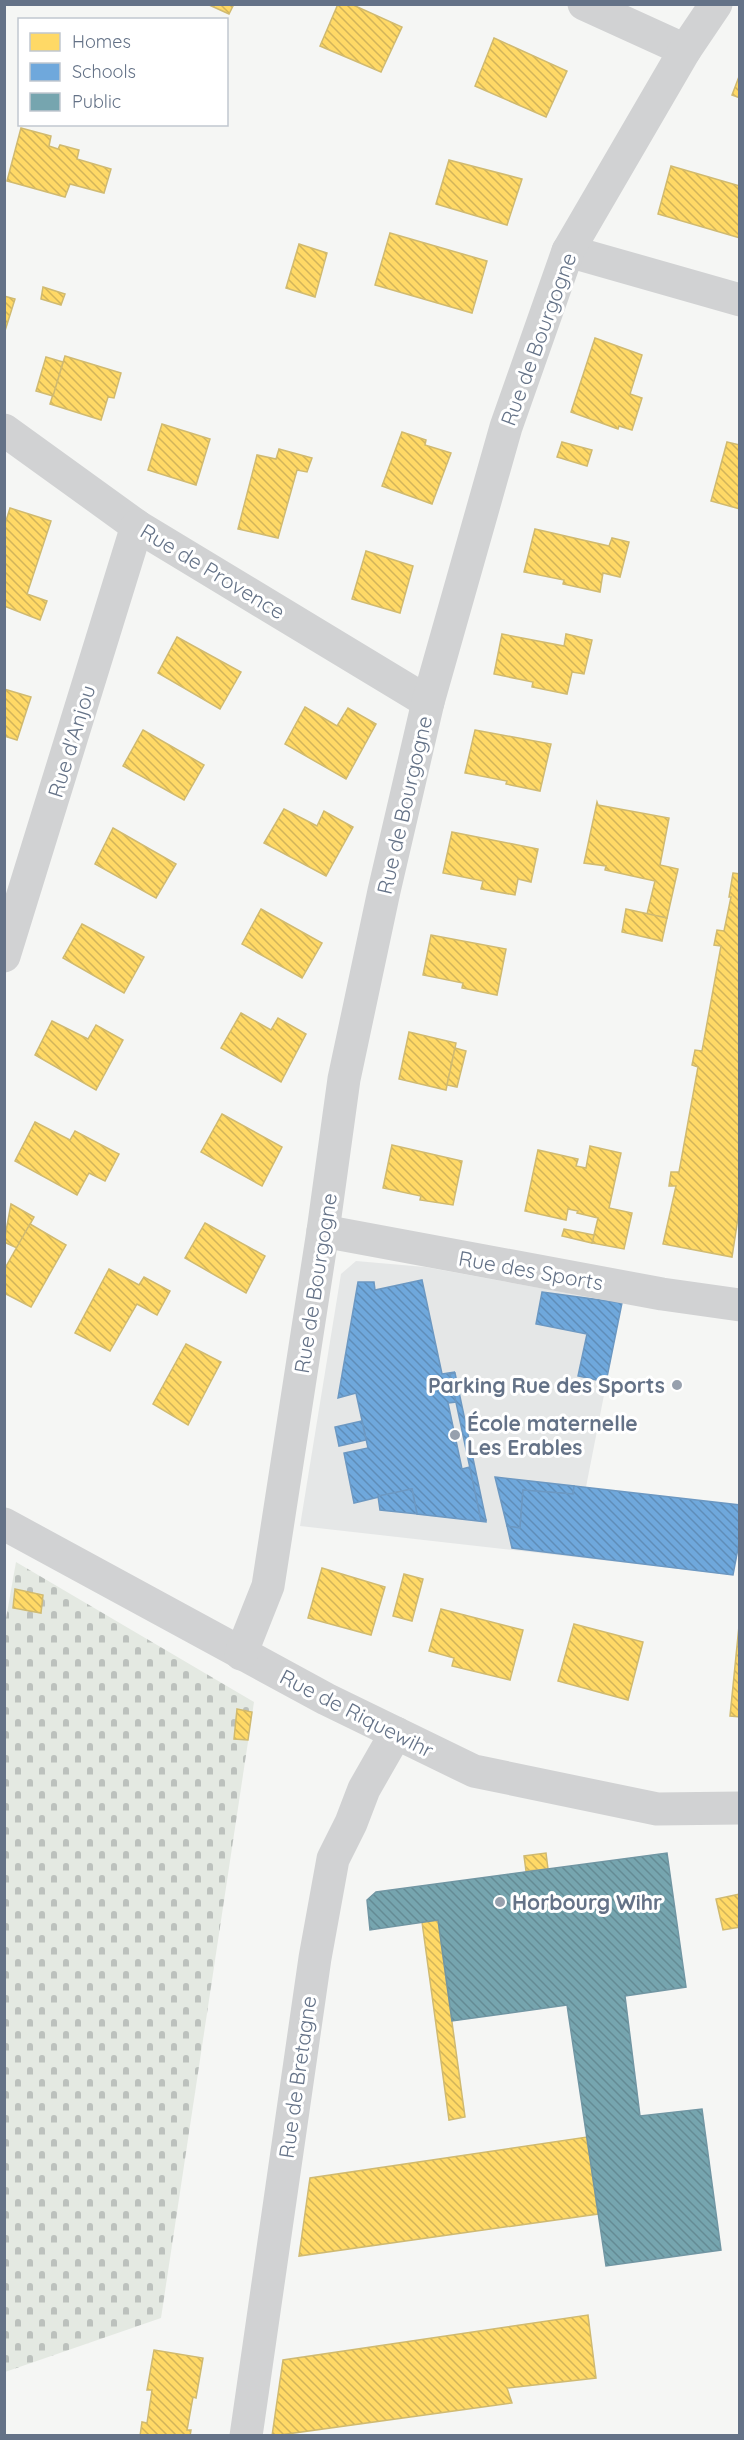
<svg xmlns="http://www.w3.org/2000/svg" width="744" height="2440" font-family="Quicksand,sans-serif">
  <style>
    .built { fill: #e5e7e7 }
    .cemetery { fill: url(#cemetery-stones) }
    .homes { fill: url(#homes-back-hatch); stroke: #d0ba70; stroke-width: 1.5 }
    .schools { fill: url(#schools-back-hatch); stroke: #6c98c2; stroke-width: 1.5 }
    .public { fill: url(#public-back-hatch); stroke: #7196a3; stroke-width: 1.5 }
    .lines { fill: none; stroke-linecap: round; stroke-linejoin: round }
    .street { stroke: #d1d2d3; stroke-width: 33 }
    .poi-dot { fill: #97a0ad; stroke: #fff; stroke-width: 2 }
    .labels { text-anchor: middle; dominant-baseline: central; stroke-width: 6; stroke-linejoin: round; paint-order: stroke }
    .street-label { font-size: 21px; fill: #647287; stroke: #fff }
    .poi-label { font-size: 21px; font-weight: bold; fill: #647287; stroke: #fff; text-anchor: start }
  </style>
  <defs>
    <pattern id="cemetery-stones" width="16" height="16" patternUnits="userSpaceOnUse" patternTransform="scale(1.5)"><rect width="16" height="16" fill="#e4e9e2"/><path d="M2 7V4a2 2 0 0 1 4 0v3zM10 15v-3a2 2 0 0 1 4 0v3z" fill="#bcc1bd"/></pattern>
    <pattern id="homes-back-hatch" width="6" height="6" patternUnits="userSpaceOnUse" patternTransform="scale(1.5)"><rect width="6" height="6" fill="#ffd966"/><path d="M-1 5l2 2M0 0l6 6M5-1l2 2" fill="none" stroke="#d2b45a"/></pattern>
    <pattern id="schools-back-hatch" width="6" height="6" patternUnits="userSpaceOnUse" patternTransform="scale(1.5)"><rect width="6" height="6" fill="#6fa8dc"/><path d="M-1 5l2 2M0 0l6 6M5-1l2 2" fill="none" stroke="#5f8db8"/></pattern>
    <pattern id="public-back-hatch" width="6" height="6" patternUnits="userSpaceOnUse" patternTransform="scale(1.5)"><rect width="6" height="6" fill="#76a5af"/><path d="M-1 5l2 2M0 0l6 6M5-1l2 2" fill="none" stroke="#648b94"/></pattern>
  </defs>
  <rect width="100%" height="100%" fill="#f5f6f4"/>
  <path class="built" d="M356,1261L425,1267L622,1303L586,1487L739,1538L733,1575L300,1526L341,1274Z"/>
  <path class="cemetery" d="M16,1562L254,1702L161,2318L5,2372L4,1630Z"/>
  <g class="homes">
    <path d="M207,4H234L229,14Z"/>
    <path d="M338,4H351L402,27L381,72L320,46Z"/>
    <path d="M494,38L567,71L546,117L475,86Z"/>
    <path d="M740,74V98L732,95Z"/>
    <path d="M21,128L51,136L49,146L58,149L60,145L79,150L77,159L111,169L104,193L70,184L65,197L7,181Z"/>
    <path d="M449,160L522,179L507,225L436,204Z"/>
    <path d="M671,166L740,186V238L658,214Z"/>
    <path d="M390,233L487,261L472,313L375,285Z"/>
    <path d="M299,244L327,253L315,297L286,288Z"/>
    <path d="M43,287L65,294L61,305L41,299Z"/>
    <path d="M4,296L15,299L4,334Z"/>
    <path d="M595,338L642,355L630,394L642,398L632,430L619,426L618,429L571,412Z"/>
    <path d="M65,356L121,373L114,398L108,397L101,420L50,404Z"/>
    <path d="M46,357L63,362L53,396L36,391Z"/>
    <path d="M162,424L210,439L196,485L148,470Z"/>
    <path d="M402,432L426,440L425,445L451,453L432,504L382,486Z"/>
    <path d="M562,442L592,450L587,466L557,457Z"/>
    <path d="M727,442L740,445V509L711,501Z"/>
    <path d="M279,449L312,458L307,472L297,470L278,538L238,529L257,455L276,459Z"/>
    <path d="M10,508L51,521L27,594L47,601L40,620L4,606V527Z"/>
    <path d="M535,529L609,546L612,538L629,542L620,577L603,573L600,592L563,584L564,580L524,572Z"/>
    <path d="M366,551L413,566L400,613L352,599Z"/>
    <path d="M502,634L564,646L566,634L592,640L584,674L572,672L567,694L532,687L533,682L494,674Z"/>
    <path d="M177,637L241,672L220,709L158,673Z"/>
    <path d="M4,689L31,697L17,740L4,736Z"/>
    <path d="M305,707L337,726L348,708L376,724L346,779L285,744Z"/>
    <path d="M143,730L204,765L184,800L123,766Z"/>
    <path d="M475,730L551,744L540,791L506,784L507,781L465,773Z"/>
    <path d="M597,802L598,805L669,818L660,865L678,869L667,918L647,914L655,881L605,870L606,866L584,863Z"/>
    <path d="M284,809L317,826L324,811L353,827L326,876L264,843Z"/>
    <path d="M113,828L176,864L156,898L95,864Z"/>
    <path d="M452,832L538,849L531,882L518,879L515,895L481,889L483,881L443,873Z"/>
    <path d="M733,873L740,874V1205L732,1257L663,1244L676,1186H669L671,1172H679L698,1067L692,1065L695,1050L702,1051L721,946L714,945L717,930L724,931L731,897H729Z"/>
    <path d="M261,909L322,943L302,978L242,944Z"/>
    <path d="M626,909L667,918L662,941L622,932Z"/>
    <path d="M82,924L144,957L124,993L63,958Z"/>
    <path d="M431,935L506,949L497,995L462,988L463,983L423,975Z"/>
    <path d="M241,1013L271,1030L278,1018L306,1034L281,1082L221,1048Z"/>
    <path d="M52,1021L88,1039L96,1025L123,1040L96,1090L35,1055Z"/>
    <path d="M409,1032L456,1043L446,1090L399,1079Z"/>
    <path d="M455,1048L466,1051L457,1087L447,1085Z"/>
    <path d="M222,1114L282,1147L262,1186L201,1152Z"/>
    <path d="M35,1122L70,1140L75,1131L119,1154L105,1181L89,1173L77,1195L15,1161Z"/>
    <path d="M392,1145L462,1161L453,1205L420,1200L421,1196L383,1188Z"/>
    <path d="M590,1146L621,1153L609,1208L632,1213L624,1249L592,1243L598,1218L577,1213L578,1211L568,1209L566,1220L525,1211L538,1150L578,1159L576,1166L586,1168Z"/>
    <path d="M11,1204L34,1217L17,1248L4,1242Z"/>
    <path d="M205,1223L265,1256L246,1293L185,1258Z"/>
    <path d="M30,1224L66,1245L31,1307L4,1293V1270Z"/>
    <path d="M564,1229L594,1235L592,1243L562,1236Z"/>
    <path d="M109,1269L139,1285L144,1277L170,1291L157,1315L137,1304L110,1351L75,1333Z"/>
    <path d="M186,1344L221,1362L188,1425L153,1404Z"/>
    <path d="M322,1568L385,1587L371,1635L308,1618Z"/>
    <path d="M404,1574L423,1579L412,1621L393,1616Z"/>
    <path d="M15,1589L43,1595L41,1613L13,1608Z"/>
    <path d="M441,1609L523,1630L510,1680L452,1666L454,1658L429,1651Z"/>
    <path d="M574,1624L643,1642L628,1700L558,1681Z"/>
    <path d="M739,1626H740V1717L730,1716Z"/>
    <path d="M237,1709L252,1712L248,1740L234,1739Z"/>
    <path d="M546,1853L548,1869L526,1871L524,1856Z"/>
    <path d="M740,1894V1927L723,1930L716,1899Z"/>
    <path d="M438,1920L465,2117L449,2120L422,1922Z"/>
    <path d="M587,2137L598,2214L299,2256L310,2178Z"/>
    <path d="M588,2315L596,2378L507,2388L512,2403L272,2436L283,2360Z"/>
    <path d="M154,2350L203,2358L196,2398L193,2397L187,2430H191L190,2436H140L142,2422L147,2423L152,2390H147Z"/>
  </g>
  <g class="schools">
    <path d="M422,1280L442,1374L455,1372L450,1374L456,1402L448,1403L462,1469L470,1467L481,1520H486V1522L417,1514L412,1489L354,1503L344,1453L368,1448L356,1393L338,1398L358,1282H374L375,1290Z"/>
    <path d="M542,1292L622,1303L606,1382L578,1376L587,1334L536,1324Z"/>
    <path d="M455,1373L486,1520H481L450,1374Z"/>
    <path d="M362,1421L366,1440L339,1446L335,1427Z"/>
    <path d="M495,1477L574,1486L573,1494L523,1490L520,1528L507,1526Z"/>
    <path d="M574,1486L740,1505V1538L733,1575L512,1548L507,1526L520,1528L523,1490L573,1494Z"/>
    <path d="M412,1489L417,1514L380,1510L378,1496Z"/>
  </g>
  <path class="public" d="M667,1853L686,1987L625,1996L640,2116L702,2109L721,2250L606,2266L567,2005L452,2021L438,1920L370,1930L367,1900L376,1892Z"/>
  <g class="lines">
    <g class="street">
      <path d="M584,4L685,50"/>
      <path d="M568,251L740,300"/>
      <path d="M4,430L137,526L428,702"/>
      <path d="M4,956L137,526"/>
      <path d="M323,1231L662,1294L740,1305"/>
      <path d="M4,1524L326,1699L474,1771L657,1809L740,1808"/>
      <path d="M241,1654L268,1586L323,1231L344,1079L384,891L428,702L506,427L568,251L685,50L716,4"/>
      <path d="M246,2436L315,1958L333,1859L351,1823L364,1789L396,1733"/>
    </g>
  </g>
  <g class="poi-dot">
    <circle cx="677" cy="1385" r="6"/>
    <circle cx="455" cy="1435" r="6"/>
    <circle cx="500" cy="1902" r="6"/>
  </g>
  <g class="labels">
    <g class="street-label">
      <text transform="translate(538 339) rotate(-70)">Rue de Bourgogne</text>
      <text transform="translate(213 571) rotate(31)">Rue de Provence</text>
      <text transform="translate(71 741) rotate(-73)">Rue d'Anjou</text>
      <text transform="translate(404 805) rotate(-77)">Rue de Bourgogne</text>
      <text transform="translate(531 1270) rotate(10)">Rue des Sports</text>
      <text transform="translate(315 1283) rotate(-81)">Rue de Bourgogne</text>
      <text transform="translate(357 1713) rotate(27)">Rue de Riquewihr</text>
      <text transform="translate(297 2077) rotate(-82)">Rue de Bretagne</text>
    </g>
    <g class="poi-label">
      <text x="665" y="1385" text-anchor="end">Parking Rue des Sports</text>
      <text x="467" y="1423">École maternelle<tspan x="467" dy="24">Les Erables</tspan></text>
      <text x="512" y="1902">Horbourg Wihr</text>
    </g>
  </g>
  <rect width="744" height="2440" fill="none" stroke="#647287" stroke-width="12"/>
  <rect x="18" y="18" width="210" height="108" fill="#ffffff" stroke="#c1c7cf" stroke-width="1.5"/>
  <rect x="30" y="33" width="30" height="18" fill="#ffd966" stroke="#c1c7cf" stroke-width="1.5"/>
  <text x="72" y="48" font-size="18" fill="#647287">Homes</text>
  <rect x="30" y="63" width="30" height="18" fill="#6fa8dc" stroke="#c1c7cf" stroke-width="1.5"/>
  <text x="72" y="78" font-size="18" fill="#647287">Schools</text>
  <rect x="30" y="93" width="30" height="18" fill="#76a5af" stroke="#c1c7cf" stroke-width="1.5"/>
  <text x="72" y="108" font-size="18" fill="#647287">Public</text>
</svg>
